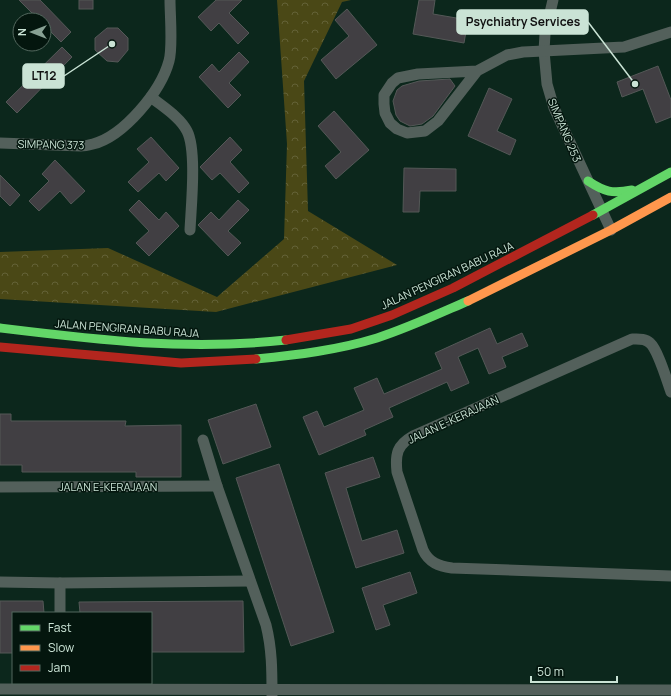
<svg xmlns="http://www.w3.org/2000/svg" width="671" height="696" font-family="Manrope,sans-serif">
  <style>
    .forest { fill: url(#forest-crowns) }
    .building { fill: #413f43; stroke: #545857 }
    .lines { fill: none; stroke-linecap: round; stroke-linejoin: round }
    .street { stroke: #53605b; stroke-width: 11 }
    .fast { stroke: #63d668; stroke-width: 9 }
    .slow { stroke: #ff974d; stroke-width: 9 }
    .jam { stroke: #b3261e; stroke-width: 9 }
    .labels { text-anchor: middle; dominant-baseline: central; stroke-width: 3; stroke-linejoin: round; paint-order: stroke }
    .street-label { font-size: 11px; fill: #cae3d5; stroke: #04160e }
    .leader { fill: none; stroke: #cae3d5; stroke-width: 1.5 }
    .callout-dot { fill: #cae3d5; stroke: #04160e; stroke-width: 1.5 }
    .callout { fill: #cae3d5; stroke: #cae3d5; stroke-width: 1.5 }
    .callout-label { font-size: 12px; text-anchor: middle; font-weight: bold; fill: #111 }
  </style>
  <defs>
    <pattern id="forest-crowns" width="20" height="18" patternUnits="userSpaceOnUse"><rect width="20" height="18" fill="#4a4816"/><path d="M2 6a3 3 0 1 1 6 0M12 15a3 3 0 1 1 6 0" fill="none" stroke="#636237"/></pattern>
  </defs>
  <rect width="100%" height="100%" fill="#0c271c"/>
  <path class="forest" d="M277,0H351L342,2L304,81L308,211L397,265L216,312L0,299V252L108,248L217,297L284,239L287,144Z"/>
  <g class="building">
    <path d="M19,0H40L71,32L61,42L44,25V20H39Z"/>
    <rect x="79" y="0" width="14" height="9"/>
    <path d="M216,0H242L229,13L249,33L238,44L219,23L211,31L198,17Z"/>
    <path d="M419,0H435L433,14L468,20L464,43L413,34Z"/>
    <path d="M347,9L377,45L336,79L321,60L349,36L335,20Z"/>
    <path d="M107,28H118L128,38V50L118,62L107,61L95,50V38Z"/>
    <path d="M62,47L72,57L17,113L6,102Z"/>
    <path d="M239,52L249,62L229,83L241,95L228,108L199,77L212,64L219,72Z"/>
    <path d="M658,66L671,100V117L656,123L643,89L622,97L617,82Z"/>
    <path d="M450,79L455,86L433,116L422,124L410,126L400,121L396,115L393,101L397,90L402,86L419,81Z"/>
    <path d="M489,88L512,99L497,131L516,140L510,155L468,136Z"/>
    <path d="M334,111L369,150L336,179L325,166L341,152L318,126Z"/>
    <path d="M151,137L179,168L166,181L159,173L138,192L128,182L149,162L137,149Z"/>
    <path d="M230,137L242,150L230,162L249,183L239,193L220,173L212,180L200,167Z"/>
    <path d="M55,160L85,191L71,204L60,191L39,211L29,201L49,181L42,174Z"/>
    <path d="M404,168L456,169V191H420L419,212H403Z"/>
    <path d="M0,175L20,195L10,206L0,196Z"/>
    <path d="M139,200L159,220L166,212L179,226L149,256L136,243L149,231L129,210Z"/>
    <path d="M238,200L249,210L228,231L241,243L228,256L198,225L211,212L219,220Z"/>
    <path d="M490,328L497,344L522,333L528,346L502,357L506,367L489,374L478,348L462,355L458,357L469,383L451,391L447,382L389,408L393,417L364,430L366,435L319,455L303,417L317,411L324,427L364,410L354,388L377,378L384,394L442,369L435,353Z"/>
    <path d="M256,404L271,447L223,464L208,420Z"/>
    <path d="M0,414H11V421H126L125,426L181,425V477H136V472H22V465H0Z"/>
    <path d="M373,457L380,477L346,488L362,541L397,530L404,553L356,568L325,473Z"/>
    <path d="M279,464L334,632L291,646L236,478Z"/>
    <path d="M410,572L417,593L383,605L390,625L376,630L362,588Z"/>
    <path d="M0,601H43L44,613H13V653H0Z"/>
    <path d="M243,601L244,652H151V613H80L79,602Z"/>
  </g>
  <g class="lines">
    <g class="street">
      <path d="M553,0L545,34L544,51L547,84L554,108L611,230"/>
      <path d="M477,71L418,74L398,78L392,83L384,95V104L385,113L390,123L397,129L407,133L425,131L438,121L477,71L507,55L523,52L624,47L671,32"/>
      <path d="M151,97C163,107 180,117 187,131C197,150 191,208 190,230"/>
      <path d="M0,143L81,146C85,146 89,145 93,144C124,136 161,91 169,61C173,47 170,16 170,0"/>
      <path d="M671,392C667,381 658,350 650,343C645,338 638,339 632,339L413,436C397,445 395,454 397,472L423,550C429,563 439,566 452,568L671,576"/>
      <path d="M203,440L217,486L266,625C272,649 272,671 272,695"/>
      <path d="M0,487L217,486"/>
      <path d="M0,582L60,583L250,581"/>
      <path d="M60,583V613"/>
      <path d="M0,689L671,690"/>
    </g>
    <g class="fast">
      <path d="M588,181C605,192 612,194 632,190"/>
      <path d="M593,215L671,172"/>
      <path d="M0,328C98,340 187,351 286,340"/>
      <path d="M256,359C297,355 338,350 377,338C408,328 438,314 468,301"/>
    </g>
    <path class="slow" d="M468,301L611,230L671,197"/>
    <g class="jam">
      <path d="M286,340L351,329L392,315L453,288L593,215"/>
      <path d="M0,347L181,363L256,359"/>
    </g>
  </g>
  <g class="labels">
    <g class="street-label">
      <text transform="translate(565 130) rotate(67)">SIMPANG 253</text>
      <text transform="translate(51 144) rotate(1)">SIMPANG 373</text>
      <text transform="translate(447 275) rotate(-25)">JALAN PENGIRAN BABU RAJA</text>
      <text transform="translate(127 328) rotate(4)">JALAN PENGIRAN BABU RAJA</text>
      <text transform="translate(453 419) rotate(-25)">JALAN E-KERAJAAN</text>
      <text x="108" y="486">JALAN E-KERAJAAN</text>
    </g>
  </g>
  <path class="leader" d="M635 84L588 22M112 44L64 76"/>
  <g class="callout-dot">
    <circle cx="635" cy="84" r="4"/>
    <circle cx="112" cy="44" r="4"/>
  </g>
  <g class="callout">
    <rect x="457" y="10" width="131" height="24" rx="4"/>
    <rect x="23" y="64" width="41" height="24" rx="4"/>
  </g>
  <g class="callout-label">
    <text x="523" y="26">Psychiatry Services</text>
    <text x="44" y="80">LT12</text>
  </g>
  <rect x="12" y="612" width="140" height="72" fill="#04160e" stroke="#53685e"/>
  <rect x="20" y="625" width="20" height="6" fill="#63d668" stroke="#53685e"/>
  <text x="48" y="632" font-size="12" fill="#cae3d5">Fast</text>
  <rect x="20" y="645" width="20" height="6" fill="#ff974d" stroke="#53685e"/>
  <text x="48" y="652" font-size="12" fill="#cae3d5">Slow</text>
  <rect x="20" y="665" width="20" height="6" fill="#b3261e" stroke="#53685e"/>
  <text x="48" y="672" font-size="12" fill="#cae3d5">Jam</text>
  <g transform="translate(32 32) rotate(270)"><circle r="19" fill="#04160e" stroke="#53685e"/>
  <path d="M0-3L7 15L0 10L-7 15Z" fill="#88a194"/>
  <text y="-6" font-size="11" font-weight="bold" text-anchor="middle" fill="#cae3d5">N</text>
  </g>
  <path d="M531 676v6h86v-6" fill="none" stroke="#cae3d5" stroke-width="2"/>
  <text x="537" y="676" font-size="12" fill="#cae3d5" stroke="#04160e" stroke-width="3" paint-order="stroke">50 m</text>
</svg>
